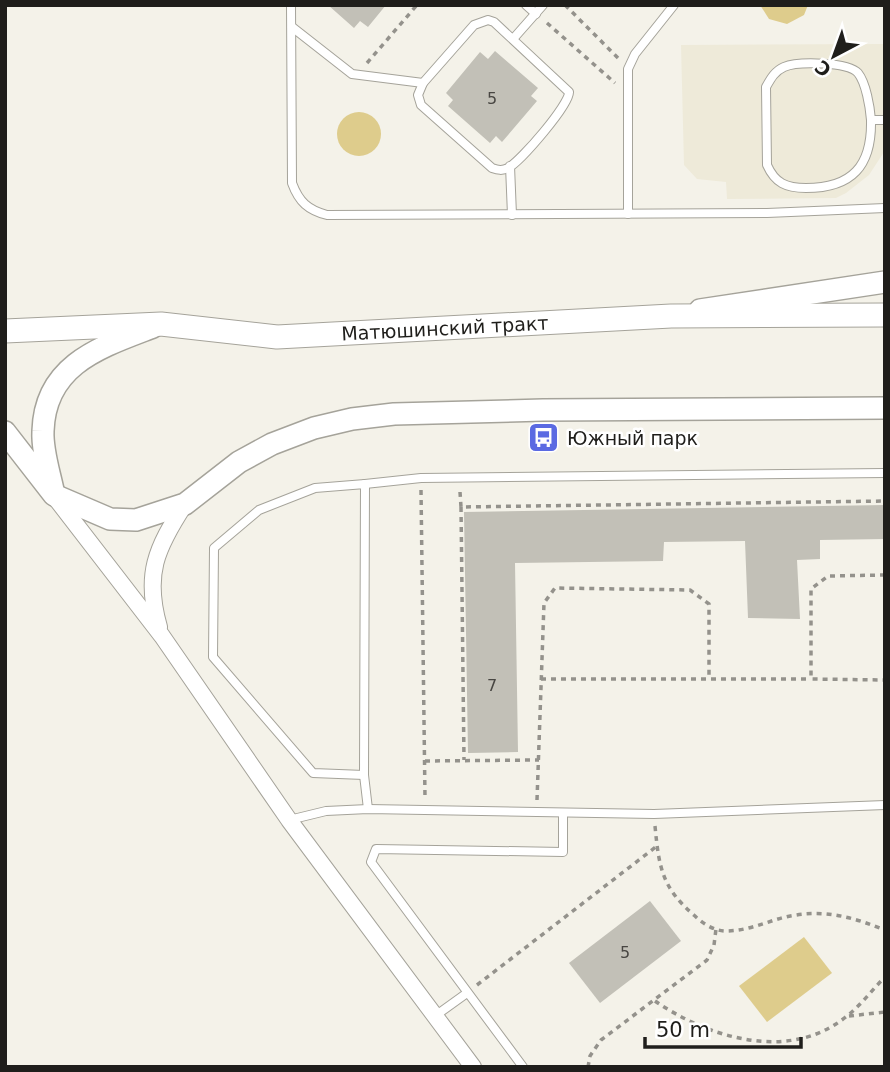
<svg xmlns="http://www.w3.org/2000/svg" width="890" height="1072" font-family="'DejaVu Sans',sans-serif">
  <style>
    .built { fill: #eeead9 }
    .green { fill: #decc8c }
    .building { fill: #c2c0b7 }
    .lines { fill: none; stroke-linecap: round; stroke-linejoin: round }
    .service-casing { stroke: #a5a39a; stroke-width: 10 }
    .minor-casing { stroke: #a5a39a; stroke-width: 18 }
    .tertiary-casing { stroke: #a5a39a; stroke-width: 24 }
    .secondary-casing { stroke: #a5a39a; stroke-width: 25 }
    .path { stroke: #94928c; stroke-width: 3.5; stroke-dasharray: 5 5; stroke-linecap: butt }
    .service { stroke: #fff; stroke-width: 8 }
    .minor { stroke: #fff; stroke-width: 16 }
    .tertiary { stroke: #fff; stroke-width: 21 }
    .secondary { stroke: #fff; stroke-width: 23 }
    .labels { text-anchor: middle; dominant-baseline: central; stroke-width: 5; stroke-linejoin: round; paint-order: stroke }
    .number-label { font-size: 16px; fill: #484642 }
    .street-label { font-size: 19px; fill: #1f1e1b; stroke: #fff }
    .poi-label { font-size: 19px; fill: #1f1e1b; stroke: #fff; text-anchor: start }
  </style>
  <rect width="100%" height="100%" fill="#f4f2e9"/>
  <path class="built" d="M884,44V152L869,175L846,193L836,198L727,199L726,182L697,179L684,165L681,45Z"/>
  <g class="green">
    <path d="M760,5H808L804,15L787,24L769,19Z"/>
    <circle cx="359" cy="134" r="22"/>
    <path d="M804,937L832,973L767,1022L739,986Z"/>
  </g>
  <g class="building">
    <path d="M328,5H386L368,27L360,21L354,28Z"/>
    <path d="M495,51L538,88L531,96L537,101L502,142L496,136L490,143L448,106L453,100L446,93L480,52L488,59Z"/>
    <path d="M885,505V539L820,540V559L797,560L800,619L748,618L745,541L664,542L663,561L515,563L518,752L468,753L464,512Z"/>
    <path d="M650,901L681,941L600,1003L569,963Z"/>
  </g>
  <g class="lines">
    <defs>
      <g id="service">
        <path d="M291,5L292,183C299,202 308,210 327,215L767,213L885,208"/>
        <path d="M526,5L536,14"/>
        <path d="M488,20L494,22L569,92C570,104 521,161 508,168C502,171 498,170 492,168L421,105L418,95L423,83L474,25Z"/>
        <path d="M292,27L352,74L423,83"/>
        <path d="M513,39L543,5"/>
        <path d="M871,120C872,166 852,188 806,188C786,188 775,183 767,165L766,87C771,78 775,71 784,67C798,61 848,62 858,73C866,83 870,107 871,120H885"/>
        <path d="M510,166L512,215"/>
        <path d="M628,214V69L635,54L674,5"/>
        <path d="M365,484L364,775L313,773L213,657L214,548L259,510L315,488Z"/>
        <path d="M365,484L421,478L885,473"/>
        <path d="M364,775L368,809"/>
        <path d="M289,820L326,811L368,809L654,814L885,805"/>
        <path d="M435,1016L467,993"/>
        <path d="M523,1067L371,862L376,849L563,852V813"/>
      </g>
      <g id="minor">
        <path d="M54,496L162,636L289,820L473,1067"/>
        <path d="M159,627C144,575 156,548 185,504"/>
      </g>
      <g id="tertiary">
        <path d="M700,310L885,282"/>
        <path d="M5,432L54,495L110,519L136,520L185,504L239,462L272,444L314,428L352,419L394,414L543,410L885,408"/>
        <path d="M53,490C49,471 42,450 43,431C45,364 101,347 153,327"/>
      </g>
      <g id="secondary">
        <path id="s1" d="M5,331L161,324L277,337L671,316L885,315"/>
      </g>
    </defs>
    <use href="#service" class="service-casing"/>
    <use href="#minor" class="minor-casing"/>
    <use href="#tertiary" class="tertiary-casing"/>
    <use href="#secondary" class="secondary-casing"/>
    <g class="path">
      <path d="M565,5L618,58"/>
      <path d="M547,23L615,83"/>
      <path d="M367,63L417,5"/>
      <path d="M421,490L425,798"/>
      <path d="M460,492L461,507L885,501"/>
      <path d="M461,507L464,760"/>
      <path d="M885,575L828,576L811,589V679L885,680"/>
      <path d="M541,679H811"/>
      <path d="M425,761L539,760"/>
      <path d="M537,800L544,603L555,588L690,590L709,604V679"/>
      <path d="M655,826C659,868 662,888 695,916C703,924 716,932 728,931C754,930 773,918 796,915C828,910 855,918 885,930"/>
      <path d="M477,985L657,846"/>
      <path d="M655,1001C709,1038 790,1063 847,1016C861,1005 872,990 885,977"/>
      <path d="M849,1016L885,1012"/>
      <path d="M588,1067L590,1056L601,1040L707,960L714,945L716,929"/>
    </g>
    <use href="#service" class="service"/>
    <use href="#minor" class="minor"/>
    <use href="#tertiary" class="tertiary"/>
    <use href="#secondary" class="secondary"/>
  </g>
  <defs>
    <symbol id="bus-square" viewBox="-11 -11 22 22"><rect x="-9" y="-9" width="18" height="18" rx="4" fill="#5b6ae2" stroke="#fff"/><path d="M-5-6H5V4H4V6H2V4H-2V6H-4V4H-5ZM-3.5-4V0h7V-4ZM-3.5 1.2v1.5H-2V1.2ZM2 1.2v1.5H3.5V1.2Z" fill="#fff"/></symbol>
  </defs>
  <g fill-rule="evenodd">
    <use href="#bus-square" x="526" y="420" width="35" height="35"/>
  </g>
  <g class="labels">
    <g class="number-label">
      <text x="492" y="98">5</text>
      <text x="492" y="685">7</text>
      <text x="625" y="952">5</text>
    </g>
    <g class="street-label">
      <text stroke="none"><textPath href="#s1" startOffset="441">Матюшинский тракт</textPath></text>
    </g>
    <g class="poi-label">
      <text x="567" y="438">Южный парк</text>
    </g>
  </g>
  <rect width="890" height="1072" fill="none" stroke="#1f1e1b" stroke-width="14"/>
  <g transform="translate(834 56) rotate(221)" stroke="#ffffff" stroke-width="5" paint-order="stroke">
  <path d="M0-5L12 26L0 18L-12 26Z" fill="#1f1e1b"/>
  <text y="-10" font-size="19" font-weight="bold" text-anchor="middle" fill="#1f1e1b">С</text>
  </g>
  <path d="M645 1037v10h156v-10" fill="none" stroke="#1f1e1b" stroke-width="3.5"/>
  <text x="656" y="1037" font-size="21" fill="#1f1e1b" stroke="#ffffff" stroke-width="5" paint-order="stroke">50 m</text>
</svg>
